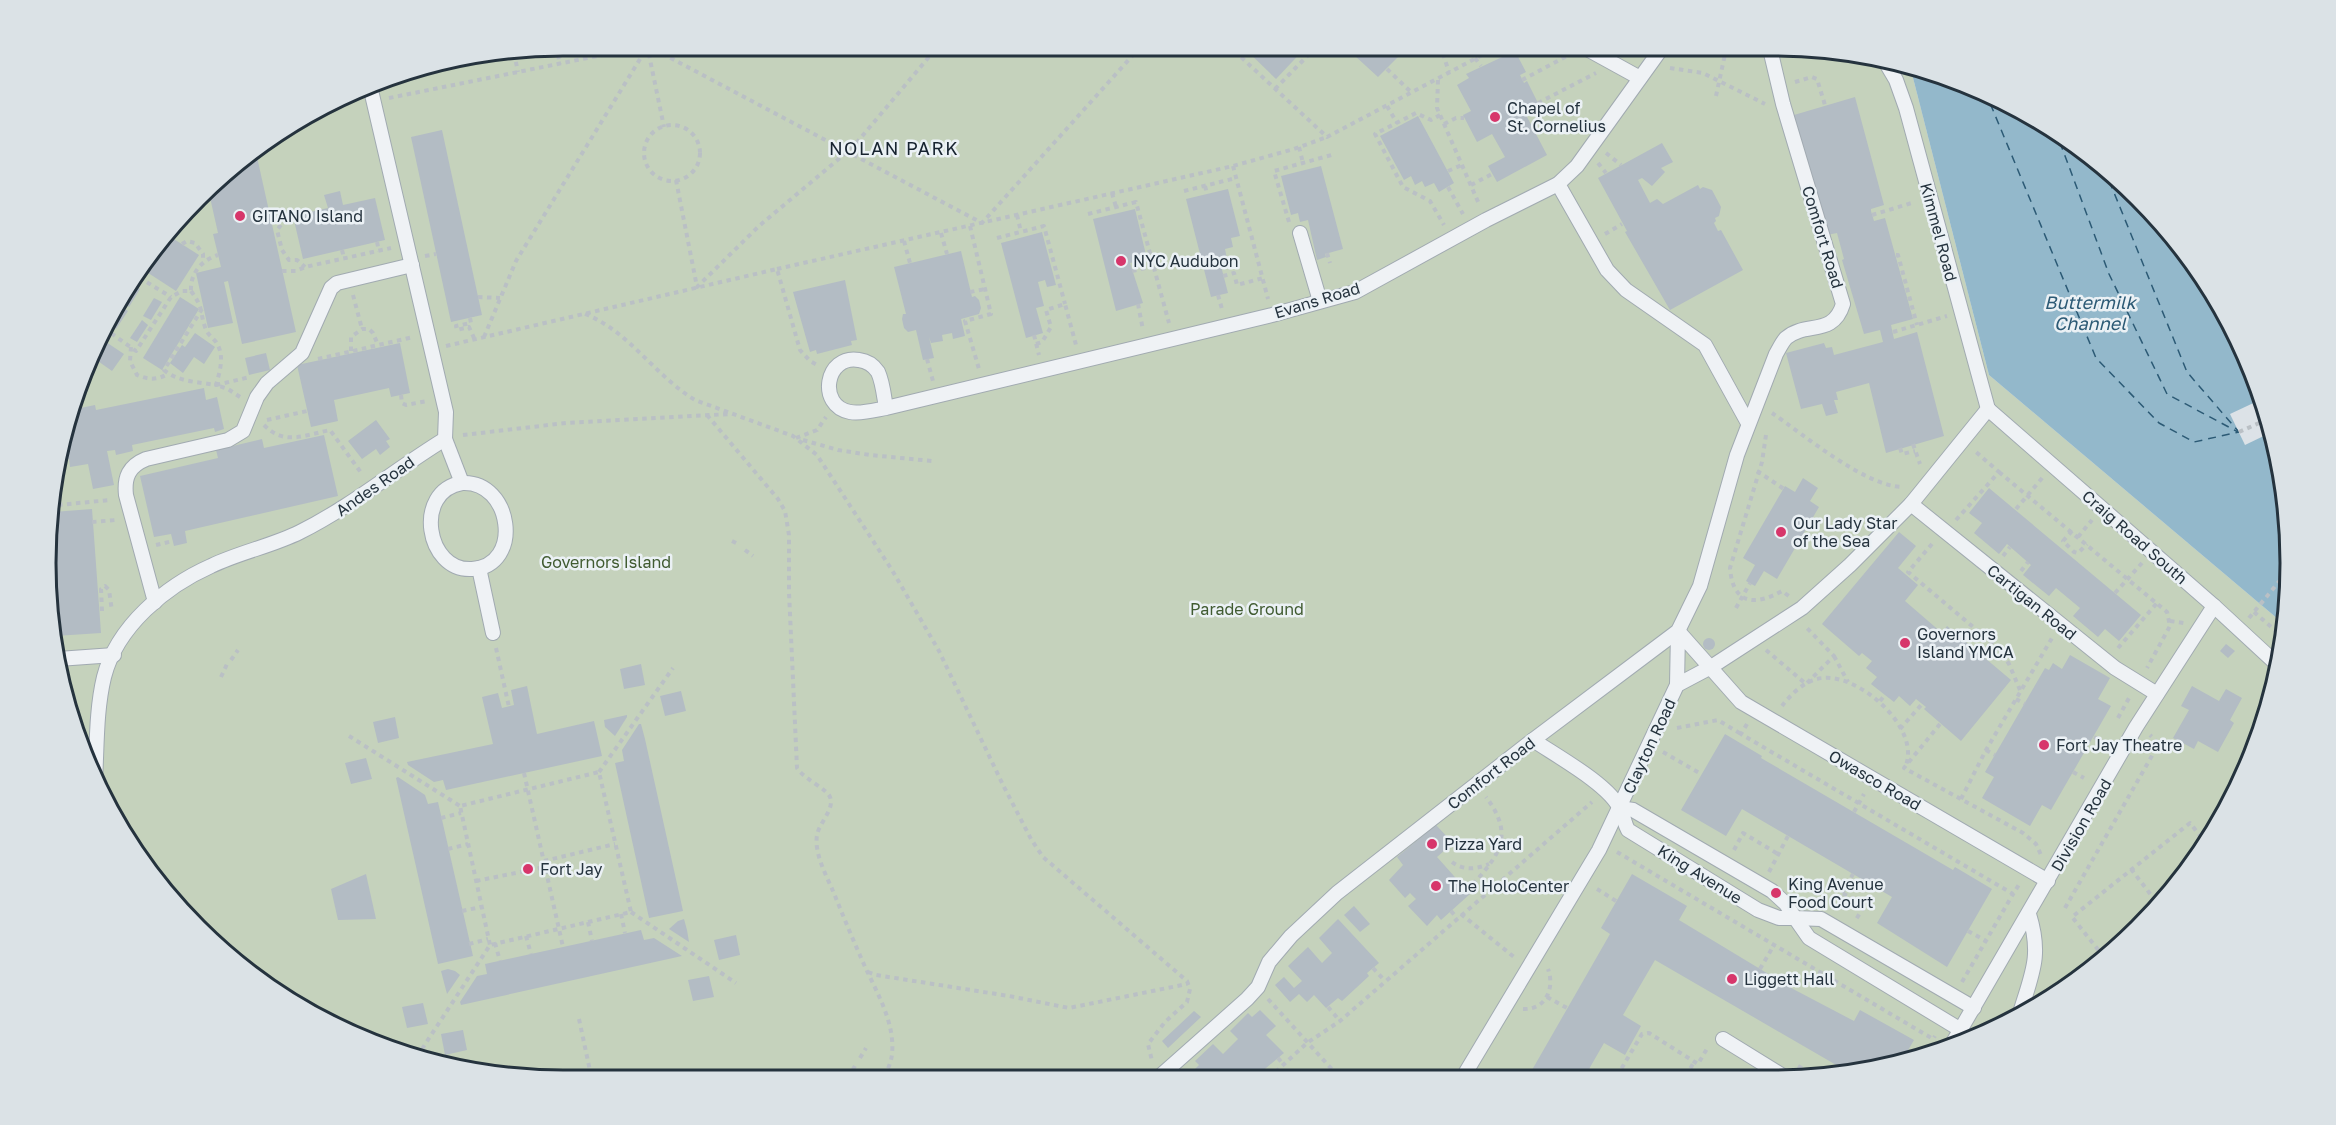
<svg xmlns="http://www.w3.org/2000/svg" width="2336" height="1125" font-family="'Golos Text',sans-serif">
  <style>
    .green { fill: #c5d2bc }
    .water { fill: #93b8cb }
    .pier { fill: #dce2e7 }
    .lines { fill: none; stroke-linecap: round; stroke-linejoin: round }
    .ferry { stroke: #2c5a75; stroke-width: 1.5; stroke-dasharray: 8 6; stroke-linecap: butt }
    .building { fill: #b3bcc4 }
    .pedestrian-casing { stroke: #a1aab1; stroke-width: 16 }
    .path { stroke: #bac0c5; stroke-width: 4; stroke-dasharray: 4.5 4.5; stroke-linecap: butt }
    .pedestrian { stroke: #eff2f5; stroke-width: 14 }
    .poi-dot { fill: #d7366b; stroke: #ebf1f5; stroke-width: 2 }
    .labels { text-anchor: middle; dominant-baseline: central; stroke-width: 5; stroke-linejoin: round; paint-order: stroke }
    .poi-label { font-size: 16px; fill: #25333e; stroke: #ebf1f5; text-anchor: start }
    .street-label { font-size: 16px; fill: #25333e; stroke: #ebf1f5 }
    .park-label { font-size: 16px; fill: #405b31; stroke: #ebf1f5 }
    .neighbourhood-label { font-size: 18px; letter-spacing: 1.5px; fill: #17232f; stroke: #ebf1f5 }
    .water-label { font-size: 18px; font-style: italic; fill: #2c5a75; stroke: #ebf1f5 }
    .rim { fill: none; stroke: #25333e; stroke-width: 3 }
  </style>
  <rect width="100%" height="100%" fill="#dce2e7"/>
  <path class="green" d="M563,45H1774L1875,55L1910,66L1989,375L2285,625L2281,664L2251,761L2184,877L2089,973L1972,1040L1841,1076L562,1080L461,1070L364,1040L275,993L197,929L99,792L49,630L55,461L85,364L132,275L247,152L396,73Z"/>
  <path class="water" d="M1910,66L1972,85L2061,132L2140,197L2204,275L2252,365L2281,462L2291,563L2285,625L1989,375Z"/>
  <path class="pier" d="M2262,399L2272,432L2245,445L2230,414Z"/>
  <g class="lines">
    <g class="ferry">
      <path d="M1985,91L2096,358L2159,423L2194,442L2239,432"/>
      <path d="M2055,129L2109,274L2167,394L2238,432"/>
      <path d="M2104,168L2187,372L2238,431"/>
    </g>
  </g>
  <g class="building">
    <path d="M1241,45H1308L1276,79Z"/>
    <path d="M1346,45H1391L1401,54L1378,77L1354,55L1358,51L1353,46L1350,49Z"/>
    <path d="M1515,51L1526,72L1520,75L1524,83L1527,81L1540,107L1526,115L1547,155L1497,182L1488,166L1505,157L1492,134L1477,142L1463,115L1471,111L1457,85L1469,78L1466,74Z"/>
    <path d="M1855,97L1884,205L1871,209V211L1874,221L1885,218L1913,319L1891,325L1894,339L1917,332L1944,436L1886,453L1869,383L1836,392L1838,400H1834L1838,413L1826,416L1822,404L1801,409L1786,353L1824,343L1826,348L1832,347L1834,355L1883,342L1880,330L1864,334L1842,260L1844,259L1837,233L1827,235L1794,115Z"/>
    <path d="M1418,116L1454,183L1439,192L1434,183L1425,187L1422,181L1415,185L1411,176L1404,180L1380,136Z"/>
    <path d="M442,130L482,315L451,322L411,137Z"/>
    <path d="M1662,143L1673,162L1661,168L1665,172L1652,186L1642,178L1638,180L1650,203L1657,199L1663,204L1698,185L1700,189L1703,187L1712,190L1721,207L1719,216L1715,218L1716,221L1714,223L1718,231L1721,230L1743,270L1670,310L1625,232L1627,231L1598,178Z"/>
    <path d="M257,157L296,332L242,344L228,281L224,282L233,323L208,328L196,273L221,267L213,234L218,233L209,193L238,162Z"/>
    <path d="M1321,166L1343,249L1325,254L1326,257L1317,260L1308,220L1300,222L1298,213L1291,215L1281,176Z"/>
    <path d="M1228,189L1240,236L1231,238L1233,247L1225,249L1228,264L1221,266L1228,293L1211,297L1186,199Z"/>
    <path d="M340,191L343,205L375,198L385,240L303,259L293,216L328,208L324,195Z"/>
    <path d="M1135,209L1147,259L1130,263L1143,303L1116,311L1093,219Z"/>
    <path d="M1042,232L1056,285L1047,287L1045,280L1038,282L1044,306L1036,308L1043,333L1026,338L1001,243Z"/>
    <path d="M169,236L199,255L176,291L139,267Z"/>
    <path d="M961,251L972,297L975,296L979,300L981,308L979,314L961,319L965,336L953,339L952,333L942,335L943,341L931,343L929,337L934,358L923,360L916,330L908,332L904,328L902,319L903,314H906L894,267Z"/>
    <path d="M845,280L857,340L851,341L852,345L817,354L816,350L810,352L793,292Z"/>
    <path d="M134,284L140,289L129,307L123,302Z"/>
    <path d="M180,297L199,309L162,370L143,358Z"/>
    <path d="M154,298L162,302L151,320L143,316Z"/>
    <path d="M120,306L128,311L116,329L108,325Z"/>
    <path d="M142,320L148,325L137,342L130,338Z"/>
    <path d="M195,333L215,347L204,364L194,357L183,373L170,363L182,345L185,347Z"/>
    <path d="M106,342L124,354L112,371L95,359Z"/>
    <path d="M400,343L410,393L391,397L389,388L334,400L338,421L311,427L297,365Z"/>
    <path d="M266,353L270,370L249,375L245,358Z"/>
    <path d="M204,388L206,400L217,397L224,429L215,432L214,428L132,445L133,451L116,455L115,450L107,451L114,485L93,489L88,464L70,467L69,459L61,461L59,449L71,410L95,405L96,410Z"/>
    <path d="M376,420L390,439L386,441L390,447L380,455L376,449L362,459L348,441Z"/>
    <path d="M324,435L338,496L185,531L187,543L174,546L171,534L154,537L140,476L218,458L216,450L262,439L264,448Z"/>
    <path d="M1803,478L1818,488L1810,501L1819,507L1777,579L1764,571L1755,586L1746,581L1755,565L1743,558L1785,486L1795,492Z"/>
    <path d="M1989,488L2141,615L2119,641L2105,629L2098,637L2073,616L2080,608L2056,588L2049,596L2023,575L2031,565L2007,544L1999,554L1974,533L1982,523L1969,513Z"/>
    <path d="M92,509L101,633L55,636V629H50L53,512Z"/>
    <path d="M1899,532L1916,546L1898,568L1918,585L1905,601L1942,633L1947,626L2011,680L1961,741L1924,709L1926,707L1916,699L1910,706L1899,696L1894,702L1885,695L1871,684L1877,677L1866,668L1872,661L1862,653L1859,656L1822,624Z"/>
    <circle cx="1709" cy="644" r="6"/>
    <path d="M2226,644L2235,651L2228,658L2220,651Z"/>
    <path d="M2070,655L2110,678L2098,699L2111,706L2051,810L2042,805L2030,826L1982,798L1994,777L1985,772L2045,668L2049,670L2053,663L2062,669Z"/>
    <path d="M641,664L645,685L624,689L620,669Z"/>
    <path d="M527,686L537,734L594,721L602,756L446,790L443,780L434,782L408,765L407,762L493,744L482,697L498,693L502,708L514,705L511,690Z"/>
    <path d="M2192,686L2219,701L2226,689L2242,698L2230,720L2234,723L2218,752L2198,741L2194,749L2173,738L2189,710L2181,706Z"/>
    <path d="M681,691L686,711L665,716L660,696Z"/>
    <path d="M627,715V717L615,736L605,727L604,720Z"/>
    <path d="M395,717L399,738L378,743L373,722Z"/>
    <path d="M639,724H641L645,739L683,911L649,918L615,763L624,761L622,750Z"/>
    <path d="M1725,734L1762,756L1761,758L1953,870L1955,867L1992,889L1947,967L1877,923L1892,897L1853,874L1742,809L1726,836L1681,810Z"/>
    <path d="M366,758L372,779L351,784L345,763Z"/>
    <path d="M398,777L425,795L428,804L438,802L473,956L438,964L396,778Z"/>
    <path d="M1436,825L1453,843L1437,857L1470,894L1441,920L1437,915L1427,926L1408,906L1416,899L1410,893L1405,898L1389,880L1403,865L1397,857Z"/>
    <path d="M366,874L376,919L338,920L331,889Z"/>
    <path d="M1632,874L1687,906L1679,920L1795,990L1854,1021L1860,1010L1914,1040L1903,1059L1850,1073L1655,960L1623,1015L1641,1026L1625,1055L1604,1043L1585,1076L1528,1077L1610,934L1601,928Z"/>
    <path d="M1354,906L1370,924L1360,932L1344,915Z"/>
    <path d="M684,919L687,930L689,942L669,929L678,921Z"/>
    <path d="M1338,919L1379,963L1367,973L1369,976L1342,1001L1338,998L1326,1008L1314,995L1307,1002L1299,994L1290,1002L1275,985L1284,977L1294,988L1302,981L1288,966L1308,947L1322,963L1332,953L1319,938Z"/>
    <path d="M641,930L644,940L654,938L682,956L461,1005L460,1002L477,976L487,974L485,964Z"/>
    <path d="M736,935L740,955L719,960L714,940Z"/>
    <path d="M448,969L455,971L460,975L447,994L441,971Z"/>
    <path d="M709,976L714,997L693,1001L688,980Z"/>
    <path d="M423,1003L428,1024L407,1028L402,1007Z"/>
    <path d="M1260,1010L1276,1026L1266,1035L1284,1053L1254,1078H1196L1191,1073L1199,1065L1195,1061L1213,1044L1223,1054L1238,1039L1230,1031L1248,1013L1252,1017Z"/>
    <path d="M1194,1011L1201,1017L1168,1048L1162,1041Z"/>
    <path d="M463,1030L467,1050L445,1055L441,1034Z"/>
  </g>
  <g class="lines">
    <defs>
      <g id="pedestrian">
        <path d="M1580,45L1640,78"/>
        <path d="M1883,58L1896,80L1906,108L1988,409"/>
        <path d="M1558,184L1607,270L1626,290L1705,345L1748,423"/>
        <path d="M1300,233L1320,301"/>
        <path d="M886,408C884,397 883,383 878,372C874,366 867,361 859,360C825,354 817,406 850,412C862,414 875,410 886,408L1272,315L1355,292L1486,220L1558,184L1577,166L1664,45"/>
        <path d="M1988,409L2214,606L2280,667"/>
        <path d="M445,439L462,483"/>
        <path d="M462,483C512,480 524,566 472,569C426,572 413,491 462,483Z"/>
        <path d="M1911,504L2115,668L2157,694"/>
        <path d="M479,568L493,633"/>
        <path d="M155,602L126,495C124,477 129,466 146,459L228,440L243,431L257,397L267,383L302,353L331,288L337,283L412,265"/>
        <path d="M58,659L114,655"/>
        <path d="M1677,685L1678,631L1741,702L2048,881"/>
        <path d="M1533,740C1555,755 1610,785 1620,809C1624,816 1624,823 1628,830L1758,910L1779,918H1795L1809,938L1961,1030"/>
        <path d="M95,781C97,747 96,710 104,677C117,626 166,586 211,566C240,552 272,546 300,532C352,506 396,469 445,439L446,412L370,86"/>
        <path d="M1620,808L1633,810L1772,891L1786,904L1795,918L1821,919L1974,1008"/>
        <path d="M2020,1013C2032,973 2042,956 2029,914"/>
        <path d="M1723,1039L1783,1076"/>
        <path d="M1951,1046L2136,727L2214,606"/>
        <path d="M1463,1077L1599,850L1677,685L1711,667L1802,608L1850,565L1911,504L1988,409"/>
        <path d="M1158,1078L1247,999L1258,987L1269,962L1291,936L1337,893L1533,740L1678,631L1700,586L1737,455L1776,354C1779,349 1782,342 1786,338C1806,321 1833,337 1843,304L1783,104L1769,45"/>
      </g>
    </defs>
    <use href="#pedestrian" class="pedestrian-casing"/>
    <g class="path">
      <path d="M647,45L664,127"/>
      <path d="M1228,45L1327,137L1501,45"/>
      <path d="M1440,45L1449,72"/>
      <path d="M556,46L560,64"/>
      <path d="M514,53L518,72"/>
      <path d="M1475,58L1481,66"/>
      <path d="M1670,68L1703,73L1765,104"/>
      <path d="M1387,69L1412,93"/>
      <path d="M1438,80L1437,108L1479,204"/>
      <path d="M1522,80L1567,56"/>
      <path d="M1795,82L1812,77L1817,79L1825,105"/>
      <path d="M1275,89L1318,45"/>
      <path d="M1716,96L1727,45"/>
      <path d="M389,98L652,45"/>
      <path d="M1538,103L1596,73"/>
      <path d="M1387,106L1397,123"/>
      <path d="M1440,115L1431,120L1416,113L1375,134L1403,187L1430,201L1444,225"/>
      <path d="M1444,124L1456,118H1464"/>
      <circle cx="672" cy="153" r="28"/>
      <path d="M1299,147L1303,163"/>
      <path d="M1606,153L1621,165"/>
      <path d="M1598,163L1606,173"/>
      <path d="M1233,166L1268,299"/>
      <path d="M1448,171L1462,165"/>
      <path d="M676,180L697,287L759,226L853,147L939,45"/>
      <path d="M1471,185L1492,174"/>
      <path d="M1205,186L1207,194"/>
      <path d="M1448,187L1463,214"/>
      <path d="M1184,191L1236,178"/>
      <path d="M1112,193L1116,207"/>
      <path d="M1088,214L1136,202L1169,323"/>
      <path d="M1017,215L1021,232"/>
      <path d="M1872,215L1915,202"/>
      <path d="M289,221L281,225L277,230L282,250L289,260H297L305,267"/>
      <path d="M1289,222L1274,171L1335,154"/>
      <path d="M970,226L991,314L965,321L979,369"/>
      <path d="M941,233L947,254"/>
      <path d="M1605,234L1622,224"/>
      <path d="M997,238L1044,226L1065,304"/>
      <path d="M904,241L910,263"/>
      <path d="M377,242L379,251"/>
      <path d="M182,244L187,241L195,243L203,254V261"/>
      <path d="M342,250L344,258"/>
      <path d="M1327,253L1330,263"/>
      <path d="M1896,255H1898L1917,325"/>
      <path d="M425,256L436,254"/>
      <path d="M777,269L1233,166L1294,149L1327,137"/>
      <path d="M282,271H296L305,267L391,248"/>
      <path d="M1132,271L1154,266"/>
      <path d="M1223,276L1234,273L1237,285L1263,278"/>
      <path d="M191,291C204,309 199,309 205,327C206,333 212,337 216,342C225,355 220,371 216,385C199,382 178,382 164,370L202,309"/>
      <path d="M970,292L985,289"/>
      <path d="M353,295L362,329"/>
      <path d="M1218,295L1222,309"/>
      <path d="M478,297L500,298"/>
      <path d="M1138,304L1143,330"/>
      <path d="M114,309L135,275L171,297"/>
      <path d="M585,314C629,331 655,376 695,400L793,436L817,455L892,570L939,651L1003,785L1031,839L1043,857L1187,981L1190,989L1187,1002L1165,1022L1148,1044L1152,1061"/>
      <path d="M470,318L471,323L456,326L457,330L469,327L474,338"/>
      <path d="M104,328L136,351L171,297L182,291H191C190,273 202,260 218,255"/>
      <path d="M1893,332L1947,316"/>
      <path d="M1034,335L1039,355"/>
      <path d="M484,337L516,261L648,46L982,223L1142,45"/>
      <path d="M1036,344L1042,342L1051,327L1046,310L1065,304L1076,345"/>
      <path d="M446,346L777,269L800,350L810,361L819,366"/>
      <path d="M131,347L130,361L137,375C149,380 157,380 168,374"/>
      <path d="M351,351V337L362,329H369L373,333L378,345"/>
      <path d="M318,359L413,337"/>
      <path d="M927,359L933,381"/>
      <path d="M401,395L402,403L406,405L427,401"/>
      <path d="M240,397L228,389L216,385L250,377"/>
      <path d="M1772,413C1804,435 1865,486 1902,487"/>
      <path d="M707,415L778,499L785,511L789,535V592L797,768C805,780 826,788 830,797C835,809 819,823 817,835C814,853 826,875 833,891C844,918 855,945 867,971C879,996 895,1025 892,1054C891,1064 887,1071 882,1079"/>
      <path d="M267,420L307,411"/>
      <path d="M264,425C284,446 305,435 330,430L362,474"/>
      <path d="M2239,432L2268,419"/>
      <path d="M463,435L566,423L730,414"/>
      <path d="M1766,435L1762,462L1730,568C1733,605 1755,606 1782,591L1790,597"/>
      <path d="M796,438L817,430L826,417"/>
      <path d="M803,440L838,450L870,455L932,461"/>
      <path d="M1913,444L1920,464"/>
      <path d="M1900,448L1902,454L1915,451"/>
      <path d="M1757,471L1784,489"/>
      <path d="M1999,472L2167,612L2170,626L2147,668"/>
      <path d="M58,505L110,500"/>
      <path d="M2016,509L2043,477"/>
      <path d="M1956,520L1999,472L1976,452"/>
      <path d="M92,522L116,520"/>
      <path d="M2072,531L2063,541L2074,552L2078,553L2087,544"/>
      <path d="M2078,537L2092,520"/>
      <path d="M732,541L740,545"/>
      <path d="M1932,544L1908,572L1998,648L2009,664L2020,690"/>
      <path d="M156,545L173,541"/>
      <path d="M745,550L753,556"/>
      <path d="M2003,556L2010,547"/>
      <path d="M2021,571L2028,562"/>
      <path d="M2115,593L2142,563"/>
      <path d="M1736,608L1750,583"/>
      <path d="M102,611L101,589L105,586L109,590L112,611"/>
      <path d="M2254,612L2284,638"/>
      <path d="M2249,618L2291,567"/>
      <path d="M2170,621L2184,623"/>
      <path d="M496,648L509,707"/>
      <path d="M2118,648L2157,603"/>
      <path d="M1766,650L1806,684L1834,656L1805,626"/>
      <path d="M1834,656L1848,682"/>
      <path d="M231,660L238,650"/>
      <path d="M221,677L227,664"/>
      <path d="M2016,699L2025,704"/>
      <path d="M1880,701L1885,695"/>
      <path d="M1782,706C1791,694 1806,679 1823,678C1859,674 1920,727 1906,765"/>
      <path d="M2118,718L2129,698"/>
      <path d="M1747,724L1741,734L2013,894L2020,883"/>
      <path d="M1940,724L1904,768L2023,833L2036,844L2041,855"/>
      <path d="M1677,728L1718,720L1741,734"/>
      <path d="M1900,729L1922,704"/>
      <path d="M349,736L460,806"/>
      <path d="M2094,737L2104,742"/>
      <path d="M1986,750L1995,755"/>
      <path d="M1663,752L1701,774"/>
      <path d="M599,772L673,668"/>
      <path d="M2073,772L2084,778"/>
      <path d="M524,773L563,947"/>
      <path d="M1961,799L1986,750L2052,638"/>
      <path d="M1854,812L1864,794"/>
      <path d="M441,818L461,813"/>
      <path d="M448,849L468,844"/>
      <path d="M1734,850L1743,833L1778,854"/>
      <path d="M1617,852L1933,1039L1935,1036"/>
      <path d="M544,861L615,844"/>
      <path d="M1452,862C1464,871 1477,869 1489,864"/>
      <path d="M2131,869L2158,904"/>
      <path d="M1769,872L1788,836"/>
      <path d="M476,881L545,867"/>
      <path d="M1597,889L1616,901"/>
      <path d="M1467,891C1495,859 1518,839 1486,797"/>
      <path d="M1842,893L1853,874"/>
      <path d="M1834,908L1842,893L1865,905L1855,921"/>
      <path d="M2065,908L2157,747V742L2150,735"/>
      <path d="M462,911L481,907"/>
      <path d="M1451,911L1457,918"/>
      <path d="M631,912L736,983"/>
      <path d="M621,914L625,933"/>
      <path d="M1461,914L1514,957"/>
      <path d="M588,922L592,941"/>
      <path d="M1968,931L1986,941"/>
      <path d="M526,936L531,954"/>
      <path d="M495,943L500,961"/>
      <path d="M469,944L488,939"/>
      <path d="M2104,957L2072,917L2190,823L2205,842"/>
      <path d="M1373,968L1385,981"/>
      <path d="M1760,969L1774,945"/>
      <path d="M868,972L876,975L1009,996L1069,1008L1187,984"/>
      <path d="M1962,982L2013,894"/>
      <path d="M1547,997L1567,1008"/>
      <path d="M1268,999L1339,1077"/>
      <path d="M1328,1007L1340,1021"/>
      <path d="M1523,1009C1546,1010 1555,988 1548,969"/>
      <path d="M579,1019L592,1080"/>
      <path d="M422,1049L490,945L631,912L599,772L460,806L490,945"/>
      <path d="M860,1058L866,1048"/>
      <path d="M1278,1058L1283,1064"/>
      <path d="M1798,1066L1816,1076"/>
      <path d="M1588,1070L1597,1076"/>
      <path d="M866,1072L875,1079"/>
      <path d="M1617,1076L1642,1034L1649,1033L1698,1064L1708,1047"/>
      <path d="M1686,1076L1694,1062"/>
      <path d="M848,1077L855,1066"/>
      <path d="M1269,1078L1307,1043L1340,1021L1592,802"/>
    </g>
    <use href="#pedestrian" class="pedestrian"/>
  </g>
  <g class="poi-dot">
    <circle cx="1495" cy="117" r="6"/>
    <circle cx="240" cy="216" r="6"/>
    <circle cx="1121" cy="261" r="6"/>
    <circle cx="1781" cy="532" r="6"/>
    <circle cx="1905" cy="643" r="6"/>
    <circle cx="2044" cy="745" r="6"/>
    <circle cx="1432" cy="844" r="6"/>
    <circle cx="528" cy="869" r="6"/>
    <circle cx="1436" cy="886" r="6"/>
    <circle cx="1776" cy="893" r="6"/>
    <circle cx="1732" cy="979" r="6"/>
  </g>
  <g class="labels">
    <g class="poi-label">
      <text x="1507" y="108">Chapel of<tspan x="1507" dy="18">St. Cornelius</tspan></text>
      <text x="252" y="216">GITANO Island</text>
      <text x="1133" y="261">NYC Audubon</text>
      <text x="1793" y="523">Our Lady Star<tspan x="1793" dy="18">of the Sea</tspan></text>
      <text x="1917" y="634">Governors<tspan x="1917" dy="18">Island YMCA</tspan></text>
      <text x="2056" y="745">Fort Jay Theatre</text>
      <text x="1444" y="844">Pizza Yard</text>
      <text x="540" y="869">Fort Jay</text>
      <text x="1788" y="884">King Avenue<tspan x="1788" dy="18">Food Court</tspan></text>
      <text x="1448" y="886">The HoloCenter</text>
      <text x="1744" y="979">Liggett Hall</text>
    </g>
    <g class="street-label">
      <text transform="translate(1939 232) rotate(75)">Kimmel Road</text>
      <text transform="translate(1823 237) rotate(73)">Comfort Road</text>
      <text transform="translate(1317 300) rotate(-17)">Evans Road</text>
      <text transform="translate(375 486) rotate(-35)">Andes Road</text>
      <text transform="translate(2135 537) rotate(41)">Craig Road South</text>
      <text transform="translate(2032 602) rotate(39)">Cartigan Road</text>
      <text transform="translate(1649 746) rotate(-65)">Clayton Road</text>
      <text transform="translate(1491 773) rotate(-38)">Comfort Road</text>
      <text transform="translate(1875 780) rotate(30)">Owasco Road</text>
      <text transform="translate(2081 825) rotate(-60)">Division Road</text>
      <text transform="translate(1700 874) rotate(32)">King Avenue</text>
    </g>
    <g class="park-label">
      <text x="606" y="562">Governors Island</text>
      <text x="1247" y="609">Parade Ground</text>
    </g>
    <g class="neighbourhood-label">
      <text x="894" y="148">NOLAN PARK</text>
    </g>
    <g class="water-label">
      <text x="2090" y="302">Buttermilk<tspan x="2090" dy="21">Channel</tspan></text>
    </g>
  </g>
  <path d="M0 0H2336V1125H0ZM563 56H1773A507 507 0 0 1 2280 563V563A507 507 0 0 1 1773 1070H563A507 507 0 0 1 56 563V563A507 507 0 0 1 563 56Z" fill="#dbe2e6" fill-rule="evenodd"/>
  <path class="rim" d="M563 56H1773A507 507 0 0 1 2280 563V563A507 507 0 0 1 1773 1070H563A507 507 0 0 1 56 563V563A507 507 0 0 1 563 56Z"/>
</svg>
